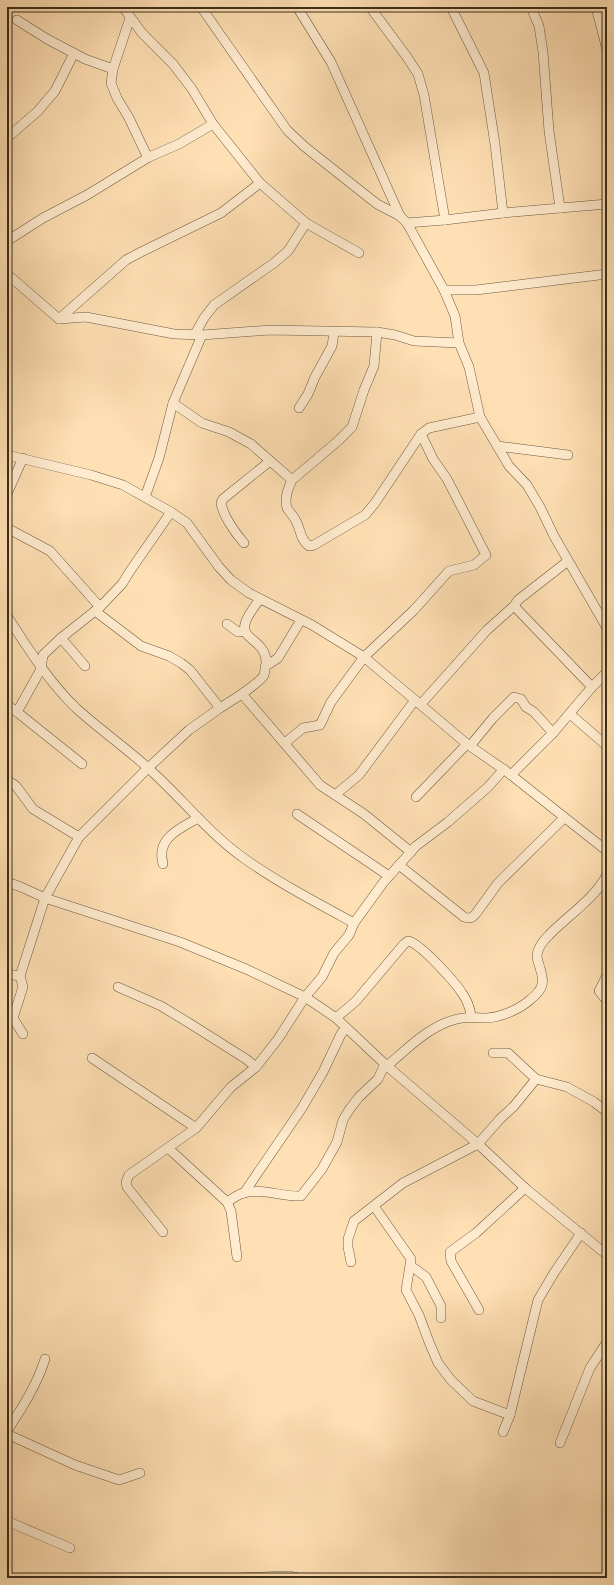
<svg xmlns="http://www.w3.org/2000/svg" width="614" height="1585" font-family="Vollkorn,serif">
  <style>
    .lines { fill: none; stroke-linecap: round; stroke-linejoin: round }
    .minor-casing { stroke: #6c5a41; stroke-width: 10 }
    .minor { stroke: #ffebce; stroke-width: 9 }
  </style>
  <rect width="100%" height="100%" fill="#ffe0b4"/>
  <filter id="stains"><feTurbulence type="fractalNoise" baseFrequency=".005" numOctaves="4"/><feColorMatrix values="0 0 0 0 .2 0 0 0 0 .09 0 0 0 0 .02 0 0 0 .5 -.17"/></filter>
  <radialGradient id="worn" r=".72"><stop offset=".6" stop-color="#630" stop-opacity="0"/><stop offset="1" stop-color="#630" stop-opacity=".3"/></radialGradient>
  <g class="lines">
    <defs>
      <g id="minor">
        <path d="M120,7H123L142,33L173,64L192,89L213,124L260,183L306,223L359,253"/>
        <path d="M297,7L331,62L400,216"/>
        <path d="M370,7L407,57L418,74L424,95L445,220"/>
        <path d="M451,7L484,73L495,144L503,213"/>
        <path d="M531,7L539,26L543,52L549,131L560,208"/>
        <path d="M596,7L607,50"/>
        <path d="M130,18L113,69L111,83L117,98L129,118L147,156L149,157"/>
        <path d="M17,20L47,39L85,59L113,69"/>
        <path d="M7,138L38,111L55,91L74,53"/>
        <path d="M407,223L445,220L503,213L607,204"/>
        <path d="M7,241L43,218L87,195L149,157L179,144L213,124"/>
        <path d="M7,274L59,319L86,317L174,334L202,335L270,330L377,332L395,335L414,341L459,343L455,316L444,290L407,223L400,216L377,204L305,147L287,130L201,7"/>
        <path d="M444,290H476L607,274"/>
        <path d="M59,319L126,260L141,252L221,213L260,183"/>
        <path d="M377,332L374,366L364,390L352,427L338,441L292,480C288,488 284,498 287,508C289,512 294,516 296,521C301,530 300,540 309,546L314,545L365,515L375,503L421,434L429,428L480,417"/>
        <path d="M195,334L204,318L214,305L274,263L288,251L306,223"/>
        <path d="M459,343L469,367L480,417L509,466L527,485L540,507L554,536L607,628"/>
        <path d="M173,403L202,423L229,432L251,444L292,480"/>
        <path d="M299,408L308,394L315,377L332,346L334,332"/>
        <path d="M497,446L568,455"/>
        <path d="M7,455L91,475L123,485L171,512L187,523L219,567L231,580L249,593L312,625L364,657L467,744L506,771L607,851"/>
        <path d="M7,494L23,458"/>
        <path d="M145,497L159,458L173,403L202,335"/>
        <path d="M7,528L50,551L100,607"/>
        <path d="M244,543C236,534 223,516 221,503L223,499L270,461"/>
        <path d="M514,606L592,687"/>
        <path d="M95,611L141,646L169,656L181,663L190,670L220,708"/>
        <path d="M7,616C28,648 48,681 76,708C99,729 125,747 148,768C181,797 208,833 245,859C279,883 317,903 354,923"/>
        <path d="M227,624L238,632L245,631"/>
        <path d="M61,638L85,666"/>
        <path d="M266,666L278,658L301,620"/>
        <path d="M242,694C248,689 261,681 264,675C265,672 265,666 266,663C267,641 241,640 245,624C247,615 255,606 260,599"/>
        <path d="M421,704L487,630L514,606L518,600L568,561"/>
        <path d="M7,705L17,712L82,764"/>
        <path d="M17,712L41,669L43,655L61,638L100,607L122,584L130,571L171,512"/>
        <path d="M570,714L607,746"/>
        <path d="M285,743L303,728L320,725L331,702L364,657L414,610L449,571L474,565L486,555L447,479L433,459L421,434"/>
        <path d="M470,746L493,718L514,697L521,699L526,707L534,712L553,733"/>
        <path d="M511,775L553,733L592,687L607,672"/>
        <path d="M7,780L16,786L33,809L79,837"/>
        <path d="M335,795L359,775L415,700"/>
        <path d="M416,797L467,744"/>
        <path d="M297,814L389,876"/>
        <path d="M163,864C156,838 179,829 198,818"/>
        <path d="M399,865L464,917C470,919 473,918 477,912L498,883L564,818"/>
        <path d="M7,882L21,887L45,898L180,942L246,969L305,997L336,1018L387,1066L478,1144L525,1188L607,1255"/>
        <path d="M7,974L20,976"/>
        <path d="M607,975L599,991L607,1001"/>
        <path d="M118,987L161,1006L189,1023L246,1059L256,1067"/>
        <path d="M336,1018L356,1001L404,944L408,941C419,942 455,982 462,993C467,1000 470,1008 471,1016"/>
        <path d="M23,1034L13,1018L23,987L20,976L45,898L79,837L148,768L189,730L220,708L242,694L320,785L364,814L411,852"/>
        <path d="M493,1053H508L536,1079L567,1087L594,1102L607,1112"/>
        <path d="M92,1058L196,1128"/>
        <path d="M387,1066C408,1048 429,1026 457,1019C469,1016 475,1018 487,1018C502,1017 520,1009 531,999C543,989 545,983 540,968C539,964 537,960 537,956C537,948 543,941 549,935C565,918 598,896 607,874"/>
        <path d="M168,1148L227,1202L231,1211L237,1257"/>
        <path d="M244,1193L302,1108L323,1072L341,1034L346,1028"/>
        <path d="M227,1202C232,1199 238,1194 244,1193C262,1188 283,1197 301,1196L322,1169L337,1142L343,1120L349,1110L359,1097L378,1079L385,1064"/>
        <path d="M374,1206L411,1259L406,1290L419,1315L429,1342L438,1363L451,1380L473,1401L510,1415"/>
        <path d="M163,1232L127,1187L126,1182L129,1175L196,1128L231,1087L256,1067L278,1039L305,997L322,977L334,953L349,935L354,923L383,883L416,846L448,822L488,787L504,769"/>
        <path d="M351,1262L348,1247V1239L354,1221L403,1183L478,1144L500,1119L514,1106L536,1079"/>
        <path d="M411,1266L426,1277L441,1306V1318"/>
        <path d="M479,1310L451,1261L450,1252L476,1233L525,1188"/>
        <path d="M7,1431C22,1408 37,1385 45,1359"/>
        <path d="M503,1432L510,1415L538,1300L554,1273L581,1233"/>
        <path d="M7,1434L75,1465L119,1480L140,1473"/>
        <path d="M560,1443L590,1368L607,1342"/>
        <path d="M7,1521L70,1548"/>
        <path d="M237,1578L289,1576L298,1578"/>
      </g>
    </defs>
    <use href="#minor" class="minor-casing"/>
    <use href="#minor" class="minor"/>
  </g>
  <rect width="614" height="1585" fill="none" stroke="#ffe0b4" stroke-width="24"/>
  <rect x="8" y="8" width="598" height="1569" fill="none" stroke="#3b2d1b" stroke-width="2"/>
  <rect x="12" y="12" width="590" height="1561" fill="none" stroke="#3b2d1b"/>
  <rect width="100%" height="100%" filter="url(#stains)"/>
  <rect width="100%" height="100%" fill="url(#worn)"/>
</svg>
